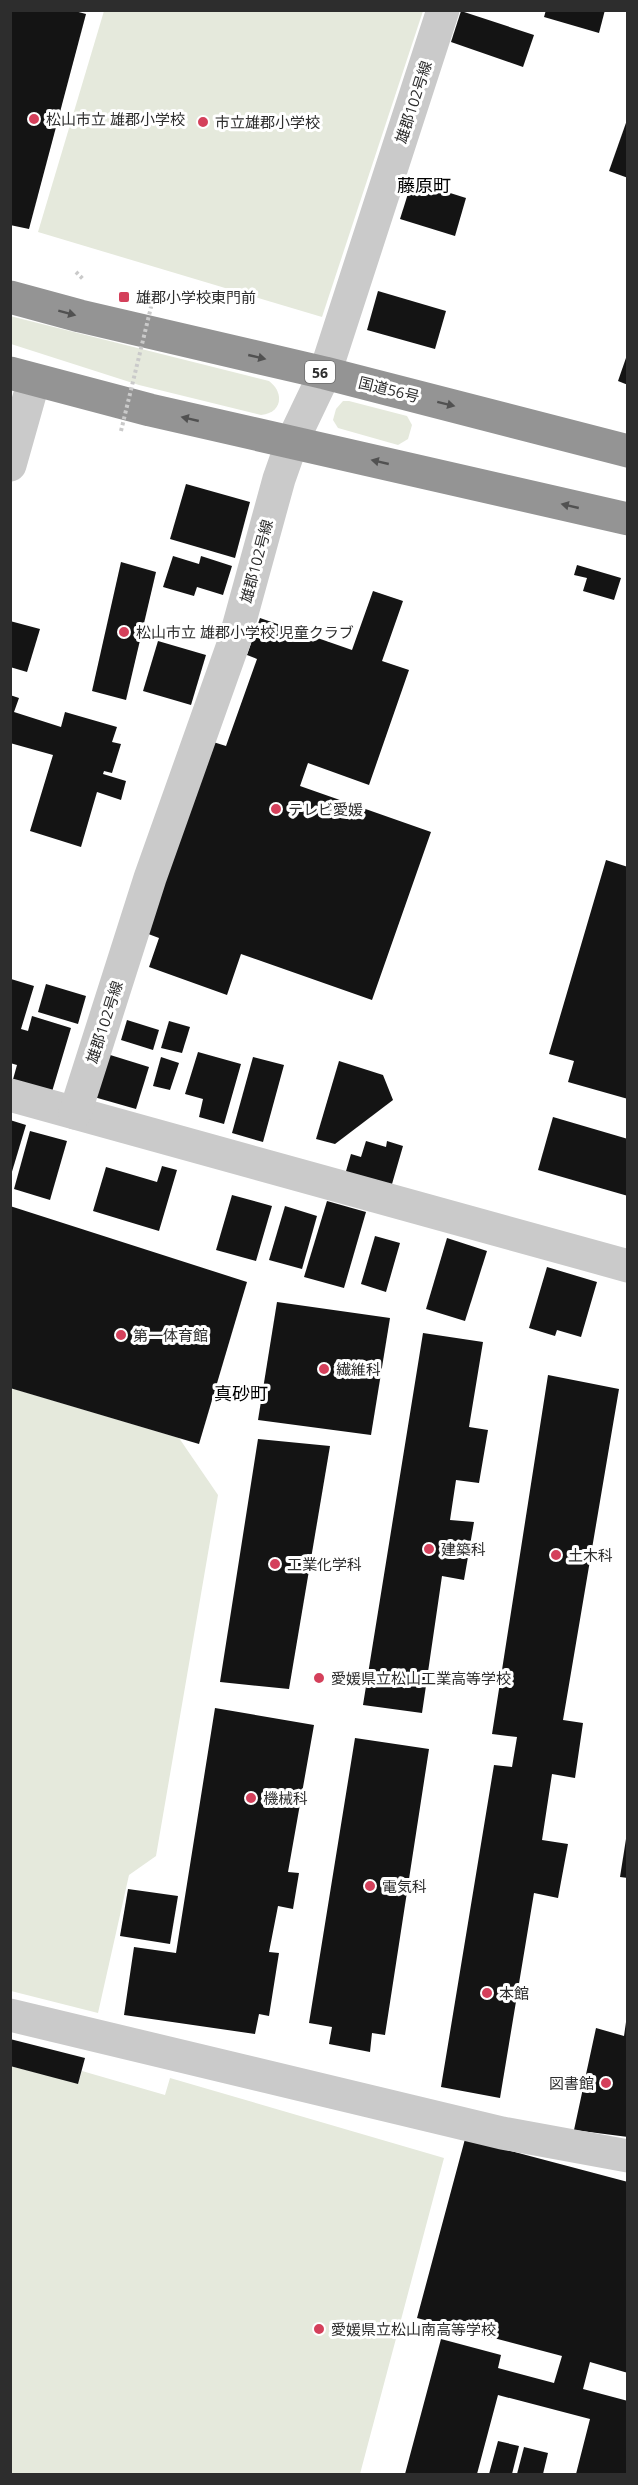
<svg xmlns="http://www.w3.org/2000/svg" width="638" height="2485" font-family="'Open Sans','Noto Sans JP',sans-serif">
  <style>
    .green { fill: #e5e9dc }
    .building { fill: #141414 }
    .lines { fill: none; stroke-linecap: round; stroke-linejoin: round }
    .path { stroke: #cacaca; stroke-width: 4; stroke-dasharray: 3 3; stroke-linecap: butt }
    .minor { stroke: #cacaca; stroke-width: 33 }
    .highway { stroke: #949494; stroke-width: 33 }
    .path-bridge { stroke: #cacaca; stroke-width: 4; stroke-dasharray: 3 3; stroke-linecap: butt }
    .oneway { fill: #515151 }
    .poi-dot { fill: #d4405b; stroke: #fff; stroke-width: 2 }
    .labels { text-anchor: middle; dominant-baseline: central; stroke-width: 6; stroke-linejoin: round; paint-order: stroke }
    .shield { fill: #fff; stroke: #6c6c6c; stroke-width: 1.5 }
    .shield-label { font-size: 14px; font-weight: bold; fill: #2d2d2d }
    .street-label { font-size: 15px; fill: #2d2d2d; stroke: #fff }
    .poi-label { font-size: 15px; fill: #2d2d2d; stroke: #fff; text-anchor: start }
    .quarter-label { font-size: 18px; fill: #000; stroke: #fff }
  </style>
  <rect width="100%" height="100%" fill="#fff"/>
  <g class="green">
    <path d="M104,11H423L322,317L38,232Z"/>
    <path d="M10,316L269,381C284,392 283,413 261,415L139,385L11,344Z"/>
    <path d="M343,401H349L407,416L412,425L408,439L398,445L338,428L333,420L336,409Z"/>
    <path d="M11,1388L179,1438L218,1495L156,1856L129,1875L98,2013L11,1991Z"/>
    <path d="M10,2066L78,2083L82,2071L165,2095L170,2078L444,2158L360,2474H11Z"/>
  </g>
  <g class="building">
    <path d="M10,10H71L86,14L29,229L10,225Z"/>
    <path d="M546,10H605L599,33L544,17Z"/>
    <path d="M461,11L534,35L523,67L451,42Z"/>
    <path d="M627,120H628V178L609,171Z"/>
    <path d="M412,181L466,198L455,236L400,219Z"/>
    <path d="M378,291L446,311L435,349L367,330Z"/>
    <path d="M627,355H628V385L618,381Z"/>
    <path d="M186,484L250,502L235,558L170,539Z"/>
    <path d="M173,556L199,564L201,556L232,566L223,595L197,587L194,596L163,587Z"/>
    <path d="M121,562L156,572L126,700L92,691Z"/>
    <path d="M577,565L621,578L614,600L583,591L587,578L574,575Z"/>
    <path d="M373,591L403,601L382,661L409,670L369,785L308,763L300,786L431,832L372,1000L241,954L227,995L149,967L159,938L143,932L210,741L226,746L257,659L247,655L260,618L352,650Z"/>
    <path d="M10,621L40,629L27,672L10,667Z"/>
    <path d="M158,641L206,655L191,705L143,691Z"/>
    <path d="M10,695L19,698L14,712L61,727L65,712L117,727L112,742L121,744L112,773L104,771L103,774L126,781L121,800L97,792L81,847L30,831L53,755L10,743Z"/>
    <path d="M606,860L628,867V1099L568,1082L574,1061L549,1054Z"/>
    <path d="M11,979L34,986L21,1029L28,1031L32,1016L71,1028L51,1095L12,1083L17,1065L10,1063Z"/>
    <path d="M46,984L86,996L78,1024L38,1012Z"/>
    <path d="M127,1020L159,1030L153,1050L121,1040Z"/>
    <path d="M169,1021L190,1027L182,1053L161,1048Z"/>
    <path d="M198,1052L241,1064L224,1124L199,1117L203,1099L185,1094Z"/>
    <path d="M107,1054L149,1067L136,1109L94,1097Z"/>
    <path d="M161,1057L179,1063L170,1090L153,1086Z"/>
    <path d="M253,1057L284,1065L263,1142L232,1133Z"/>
    <path d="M339,1061L383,1075L393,1100L335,1144L316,1139Z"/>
    <path d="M553,1117L628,1139V1196L538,1170Z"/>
    <path d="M10,1120L26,1125L11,1175H10Z"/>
    <path d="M30,1131L67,1141L50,1200L14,1189Z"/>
    <path d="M366,1141L386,1147L387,1141L403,1146L390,1191L344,1178L351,1154L361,1157Z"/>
    <path d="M162,1166L177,1170L159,1231L93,1211L106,1167L157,1182Z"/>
    <path d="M232,1195L272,1206L256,1261L216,1250Z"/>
    <path d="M327,1201L366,1212L344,1288L304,1277Z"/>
    <path d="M10,1206L247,1282L199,1444L10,1388Z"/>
    <path d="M285,1206L317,1216L302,1269L269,1260Z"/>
    <path d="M375,1236L400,1243L386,1292L361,1284Z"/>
    <path d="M447,1238L487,1251L465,1321L426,1309Z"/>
    <path d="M547,1267L597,1282L581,1337L557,1330L555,1336L529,1328Z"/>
    <path d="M277,1302L390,1318L371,1435L258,1420Z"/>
    <path d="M423,1333L483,1342L469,1427L488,1430L479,1483L456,1480L450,1520L474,1522L464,1580L442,1576L422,1713L363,1705Z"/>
    <path d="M548,1375L619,1389L563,1720L583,1723L575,1778L552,1774L542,1840L568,1844L558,1898L534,1893L500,2098L441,2087L494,1765L512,1767L517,1737L492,1734Z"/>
    <path d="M258,1439L330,1446L289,1689L220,1682Z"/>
    <path d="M215,1708L314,1725L288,1872L299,1873L293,1909L278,1906L269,1952L279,1953L269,2016L259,2014L255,2034L124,2015L134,1947L176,1953Z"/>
    <path d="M355,1738L429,1749L385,2035L372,2033L370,2052L329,2044L332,2027L309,2023Z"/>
    <path d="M626,1839H628V1878L620,1877Z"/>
    <path d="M128,1889L178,1896L170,1944L120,1936Z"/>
    <path d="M626,2022L628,2137L574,2130L596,2028L624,2036Z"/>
    <path d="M10,2039L85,2058L78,2084L10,2066Z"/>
    <path d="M465,2139L628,2182V2373L590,2362L583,2389L628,2401V2474H576L590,2419L498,2395L477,2474H405L441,2339L501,2355L498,2368L554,2383L562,2356L417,2318Z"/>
    <path d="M498,2441L519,2446L512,2474H489Z"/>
    <path d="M524,2447L548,2453L543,2474H517Z"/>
  </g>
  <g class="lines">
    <path class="path" d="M76,272L84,280"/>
    <g class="minor">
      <path d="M10,465L34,380"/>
      <path d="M10,1095L628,1266"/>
      <path d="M75,1113L150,878L235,639L279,479L292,442L325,373L443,10"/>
      <path d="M10,2015L502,2133L628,2156"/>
    </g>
    <g class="highway">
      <path d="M10,297L80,316L325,373L628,451"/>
      <path d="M10,373L150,410L628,519"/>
    </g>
    <path class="path-bridge" d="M121,431L152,303"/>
  </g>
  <defs><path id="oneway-solid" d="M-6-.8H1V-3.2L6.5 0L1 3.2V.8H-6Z" transform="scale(1.5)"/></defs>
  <g class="oneway">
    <use href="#oneway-solid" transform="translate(67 313) rotate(15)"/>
    <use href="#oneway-solid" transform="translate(257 357) rotate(13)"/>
    <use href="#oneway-solid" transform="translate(446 404) rotate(14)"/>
    <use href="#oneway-solid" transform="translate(190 419) rotate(-167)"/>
    <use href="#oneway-solid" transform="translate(380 462) rotate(-167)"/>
    <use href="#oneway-solid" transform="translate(570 506) rotate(-167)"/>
  </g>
  <g class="poi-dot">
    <circle cx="34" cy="119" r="6"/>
    <circle cx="203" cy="122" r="6"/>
    <rect x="118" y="291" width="12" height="12" rx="3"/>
    <circle cx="124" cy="632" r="6"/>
    <circle cx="276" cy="809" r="6"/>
    <circle cx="121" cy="1335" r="6"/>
    <circle cx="324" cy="1369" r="6"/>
    <circle cx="429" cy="1549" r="6"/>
    <circle cx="556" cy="1555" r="6"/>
    <circle cx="275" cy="1564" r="6"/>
    <circle cx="319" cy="1678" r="6"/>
    <circle cx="251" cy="1798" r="6"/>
    <circle cx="370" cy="1886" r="6"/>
    <circle cx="487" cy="1993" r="6"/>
    <circle cx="606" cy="2083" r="6"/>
    <circle cx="319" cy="2329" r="6"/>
  </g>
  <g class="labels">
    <rect class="shield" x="305" y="361" width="30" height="22" rx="4.5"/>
    <g class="shield-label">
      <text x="320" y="372">56</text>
    </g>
    <g class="street-label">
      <text transform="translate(413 102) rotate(-72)">雄郡102号線</text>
      <text transform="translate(389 389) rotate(14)">国道56号</text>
      <text transform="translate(256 561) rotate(-75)">雄郡102号線</text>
      <text transform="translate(104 1022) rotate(-72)">雄郡102号線</text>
    </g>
    <g class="poi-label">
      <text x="46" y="119">松山市立 雄郡小学校</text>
      <text x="215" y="122">市立雄郡小学校</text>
      <text x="136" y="297">雄郡小学校東門前</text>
      <text x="136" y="632">松山市立 雄郡小学校 児童クラブ</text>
      <text x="288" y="809">テレビ愛媛</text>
      <text x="133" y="1335">第一体育館</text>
      <text x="336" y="1369">繊維科</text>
      <text x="441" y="1549">建築科</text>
      <text x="568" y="1555">土木科</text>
      <text x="287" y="1564">工業化学科</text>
      <text x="331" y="1678">愛媛県立松山工業高等学校</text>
      <text x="263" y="1798">機械科</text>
      <text x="382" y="1886">電気科</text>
      <text x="499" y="1993">本館</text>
      <text x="594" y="2083" text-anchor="end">図書館</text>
      <text x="331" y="2329">愛媛県立松山南高等学校</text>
    </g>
    <g class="quarter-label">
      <text x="424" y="185">藤原町</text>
      <text x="241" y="1393">真砂町</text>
    </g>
  </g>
  <rect width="638" height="2485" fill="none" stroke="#2d2d2d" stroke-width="24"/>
</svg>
